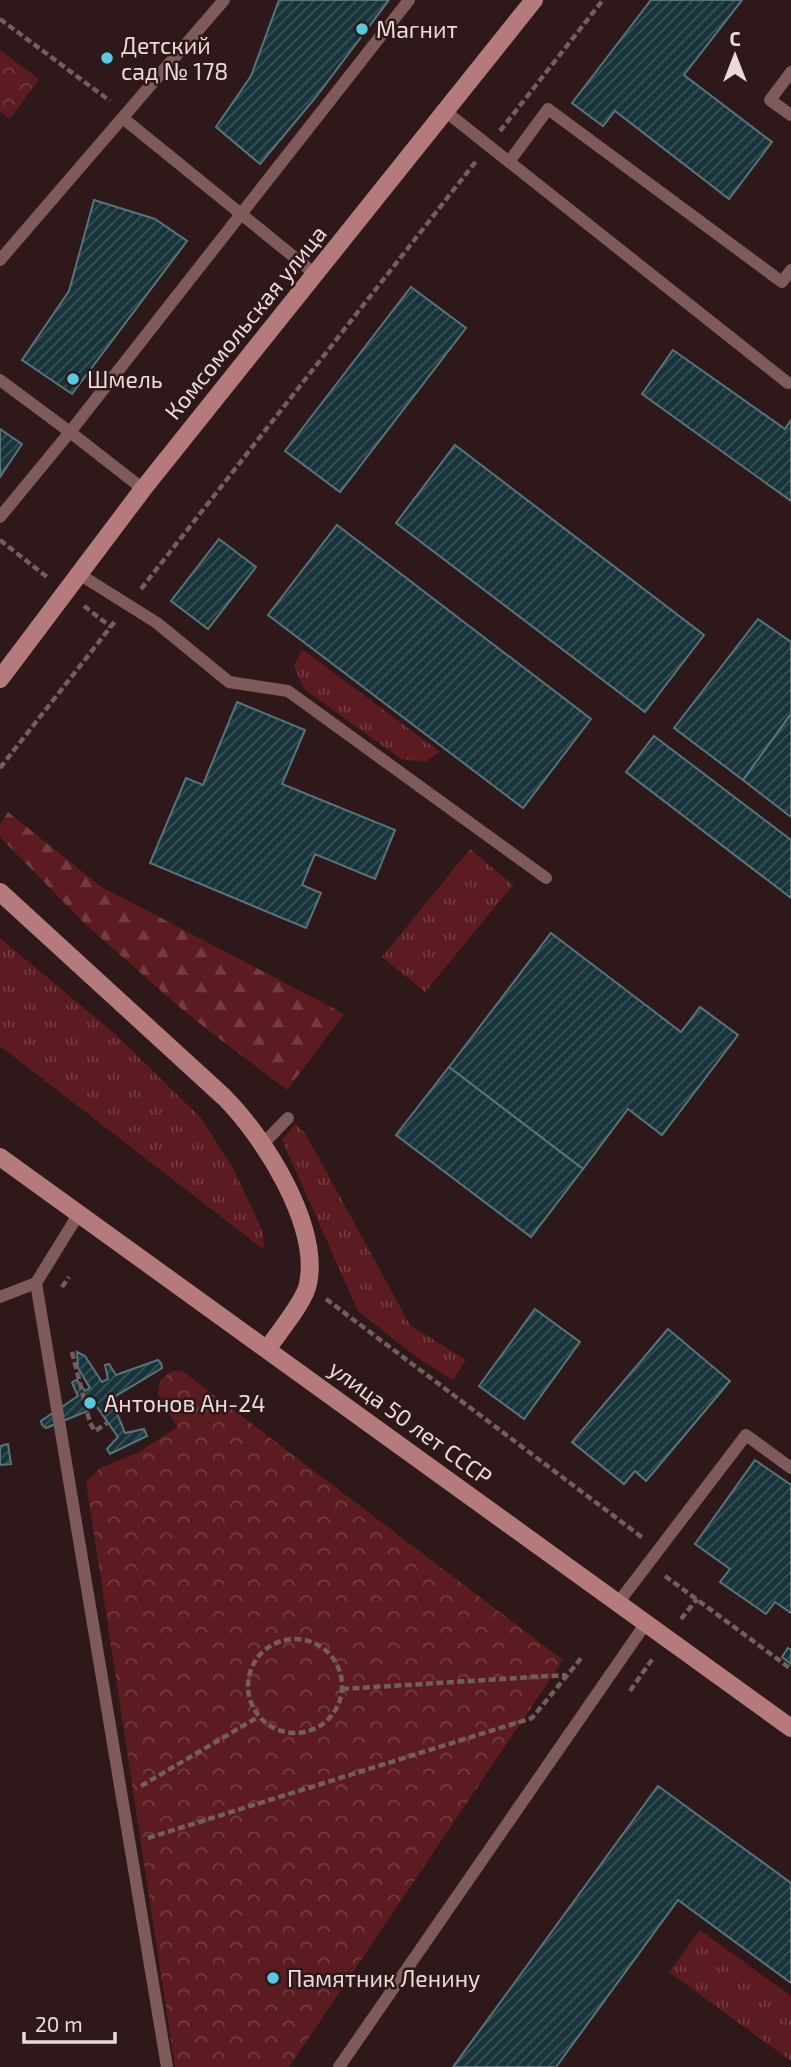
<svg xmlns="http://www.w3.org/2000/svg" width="791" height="2067" font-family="'Exo 2',sans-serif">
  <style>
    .grass { fill: url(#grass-tufts) }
    .forest { fill: url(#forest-firs) }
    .park { fill: url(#park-crowns) }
    .building { fill: url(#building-hatch); stroke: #57747b; stroke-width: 2 }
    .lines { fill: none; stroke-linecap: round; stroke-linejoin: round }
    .path { stroke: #725e5f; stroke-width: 4.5; stroke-dasharray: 7 3.5; stroke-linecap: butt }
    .lane { stroke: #7e5a5a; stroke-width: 12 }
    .secondary { stroke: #b57a7b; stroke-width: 18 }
    .poi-dot { fill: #57c9e2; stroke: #2e1819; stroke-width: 2.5 }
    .labels { text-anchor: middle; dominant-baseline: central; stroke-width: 5; stroke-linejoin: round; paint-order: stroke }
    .poi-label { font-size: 23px; fill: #eadad9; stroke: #2e1819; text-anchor: start }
    .street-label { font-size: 23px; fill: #eadad9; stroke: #2e1819 }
  </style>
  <defs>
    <pattern id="grass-tufts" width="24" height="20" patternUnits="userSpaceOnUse" patternTransform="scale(1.75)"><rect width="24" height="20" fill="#5c1b21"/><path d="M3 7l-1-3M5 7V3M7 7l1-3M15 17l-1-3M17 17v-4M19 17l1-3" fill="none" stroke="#743c41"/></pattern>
    <pattern id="forest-firs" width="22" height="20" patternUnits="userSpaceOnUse" patternTransform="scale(1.75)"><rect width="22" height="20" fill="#5c1b21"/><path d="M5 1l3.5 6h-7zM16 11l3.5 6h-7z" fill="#743c41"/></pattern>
    <pattern id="park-crowns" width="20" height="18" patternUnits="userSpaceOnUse" patternTransform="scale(1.75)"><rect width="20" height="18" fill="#5c1b21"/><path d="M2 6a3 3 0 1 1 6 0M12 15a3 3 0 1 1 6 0" fill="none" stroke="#743c41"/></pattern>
    <pattern id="building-hatch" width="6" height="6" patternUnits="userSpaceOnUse" patternTransform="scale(1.75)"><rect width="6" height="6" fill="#18343b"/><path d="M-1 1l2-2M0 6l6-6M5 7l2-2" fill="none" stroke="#3a5157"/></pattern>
  </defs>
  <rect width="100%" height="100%" fill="#2e1819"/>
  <g class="grass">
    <path d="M302,649L440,752L425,762L401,759L304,689L294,666Z"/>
    <path d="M470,849L513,885L425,992L382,957Z"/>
    <path d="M0,938L114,1033L201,1118L234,1170L263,1232L264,1250L0,1046Z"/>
    <path d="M295,1124L305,1133L410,1325L466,1360L453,1380L419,1359L358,1311L282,1140Z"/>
    <path d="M700,1930L791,1996V2061L669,1972Z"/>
  </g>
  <path class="forest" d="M8,812L100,886L344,1014L287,1090L191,1017L86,925L0,837V824Z"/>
  <g class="park">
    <path d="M0,50L39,79L10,119L0,112Z"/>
    <path d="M181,1370L563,1660L289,2067H175L86,1482L100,1468L139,1452L177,1427L158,1395L159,1382L170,1372Z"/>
  </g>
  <g class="building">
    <path d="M279,0H389L316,97L260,164L216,127L251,76Z"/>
    <path d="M651,0H742L684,75L772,142L729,199L615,111L603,126L572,103Z"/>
    <path d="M94,200L155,219L187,241L72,394L22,360L69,291Z"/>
    <path d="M411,287L466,328L340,492L285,451Z"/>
    <path d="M673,350L785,429L791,420V501L642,394Z"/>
    <path d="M0,429L22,444L0,477Z"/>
    <path d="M455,445L704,635L645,712L396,523Z"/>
    <path d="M337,525L591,719L523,808L268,615Z"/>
    <path d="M219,539L256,567L208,629L171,601Z"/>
    <path d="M758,619L791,642V714L743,780L674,728Z"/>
    <path d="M237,702L305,730L282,784L395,830L375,879L315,854L302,885L321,893L306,928L150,863L186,778L203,785Z"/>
    <path d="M791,714V817L743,780Z"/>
    <path d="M654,736L791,840V898L626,772Z"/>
    <path d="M551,933L681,1032L700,1007L738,1035L662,1135L628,1109L583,1169L449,1067Z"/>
    <path d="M449,1067L583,1169L531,1237L396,1135Z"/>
    <path d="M535,1309L580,1342L524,1419L479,1386Z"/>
    <path d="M668,1329L730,1381L646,1481L635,1471L624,1484L572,1442Z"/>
    <path d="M77,1352L85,1356L102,1382L108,1379L105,1365L109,1364L116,1375L158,1360L161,1363L162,1368L111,1399L125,1433L144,1429L147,1436L110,1454L107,1449L118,1437L97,1407L46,1428L42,1425L41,1421L78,1396L72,1383L74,1381L77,1380L85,1391L90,1388L78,1368Z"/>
    <path d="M8,1444L11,1464L0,1465V1446Z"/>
    <path d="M755,1460L791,1485V1613L775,1602L766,1614L720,1582L730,1569L695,1544Z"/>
    <path d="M788,1648L791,1650V1664L782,1657Z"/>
    <path d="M658,1786L791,1883V1983L678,1900L556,2067H453Z"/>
  </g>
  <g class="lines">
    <g class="path">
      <path d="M0,19L110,101"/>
      <path d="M500,131L603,0"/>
      <path d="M0,540L47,577"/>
      <path d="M141,589L477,160"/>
      <path d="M84,606L111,627"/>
      <path d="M0,768L116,620"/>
      <path d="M62,1287L69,1277"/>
      <path d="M326,1299L643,1538"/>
      <path d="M72,1352L90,1423L95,1431L107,1423"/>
      <path d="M665,1576L791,1669"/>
      <path d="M681,1619L697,1599"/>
      <circle cx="295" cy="1686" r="47"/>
      <path d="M342,1689L566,1675"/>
      <path d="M630,1691L653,1658"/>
      <path d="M141,1786L258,1717"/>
      <path d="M148,1838L532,1718L583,1656"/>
    </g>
    <g class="lane">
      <path d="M791,72L770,100L791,115"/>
      <path d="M445,111L788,383"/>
      <path d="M124,119L315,274"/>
      <path d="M509,162L548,109L782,282L791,270"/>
      <path d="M0,260L224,0"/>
      <path d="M0,380L70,432L409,0"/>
      <path d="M0,517L70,432L143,489"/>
      <path d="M79,574L157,623L229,682L288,691L546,878"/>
      <path d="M262,1145L288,1118"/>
      <path d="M78,1215L36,1283L167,2067"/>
      <path d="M0,1297L36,1283"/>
      <path d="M618,1603L746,1435L791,1468"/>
      <path d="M339,2067L646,1623"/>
    </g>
    <g class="secondary">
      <path d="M0,679L143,489L534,0"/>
      <path d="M0,892L224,1097C264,1137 320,1225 308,1284C305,1301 278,1333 268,1348"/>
      <path d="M0,1157L791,1728"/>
    </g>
  </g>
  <g class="poi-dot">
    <circle cx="362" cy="29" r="7"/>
    <circle cx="107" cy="58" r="7"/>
    <circle cx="73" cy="379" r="7"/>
    <circle cx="90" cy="1403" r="7"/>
    <circle cx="273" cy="1978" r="7"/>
  </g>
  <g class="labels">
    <g class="poi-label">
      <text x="376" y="29">Магнит</text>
      <text x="121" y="45">Детский<tspan x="121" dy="26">сад № 178</tspan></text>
      <text x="87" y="379">Шмель</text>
      <text x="104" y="1403">Антонов Ан-24</text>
      <text x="287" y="1978">Памятник Ленину</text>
    </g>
    <g class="street-label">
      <text transform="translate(245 322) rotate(-51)">Комсомольская улица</text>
      <text transform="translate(411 1422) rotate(36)">улица 50 лет СССР</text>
    </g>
  </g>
  <g transform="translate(735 56)" stroke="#2e1819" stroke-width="5" paint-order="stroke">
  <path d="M0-5L12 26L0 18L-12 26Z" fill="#eadad9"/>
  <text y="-10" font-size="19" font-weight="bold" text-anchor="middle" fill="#eadad9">С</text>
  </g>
  <path d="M24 2032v10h91v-10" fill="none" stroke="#eadad9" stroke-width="3.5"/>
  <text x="35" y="2032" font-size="21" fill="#eadad9" stroke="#2e1819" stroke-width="5" paint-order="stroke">20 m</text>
</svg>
